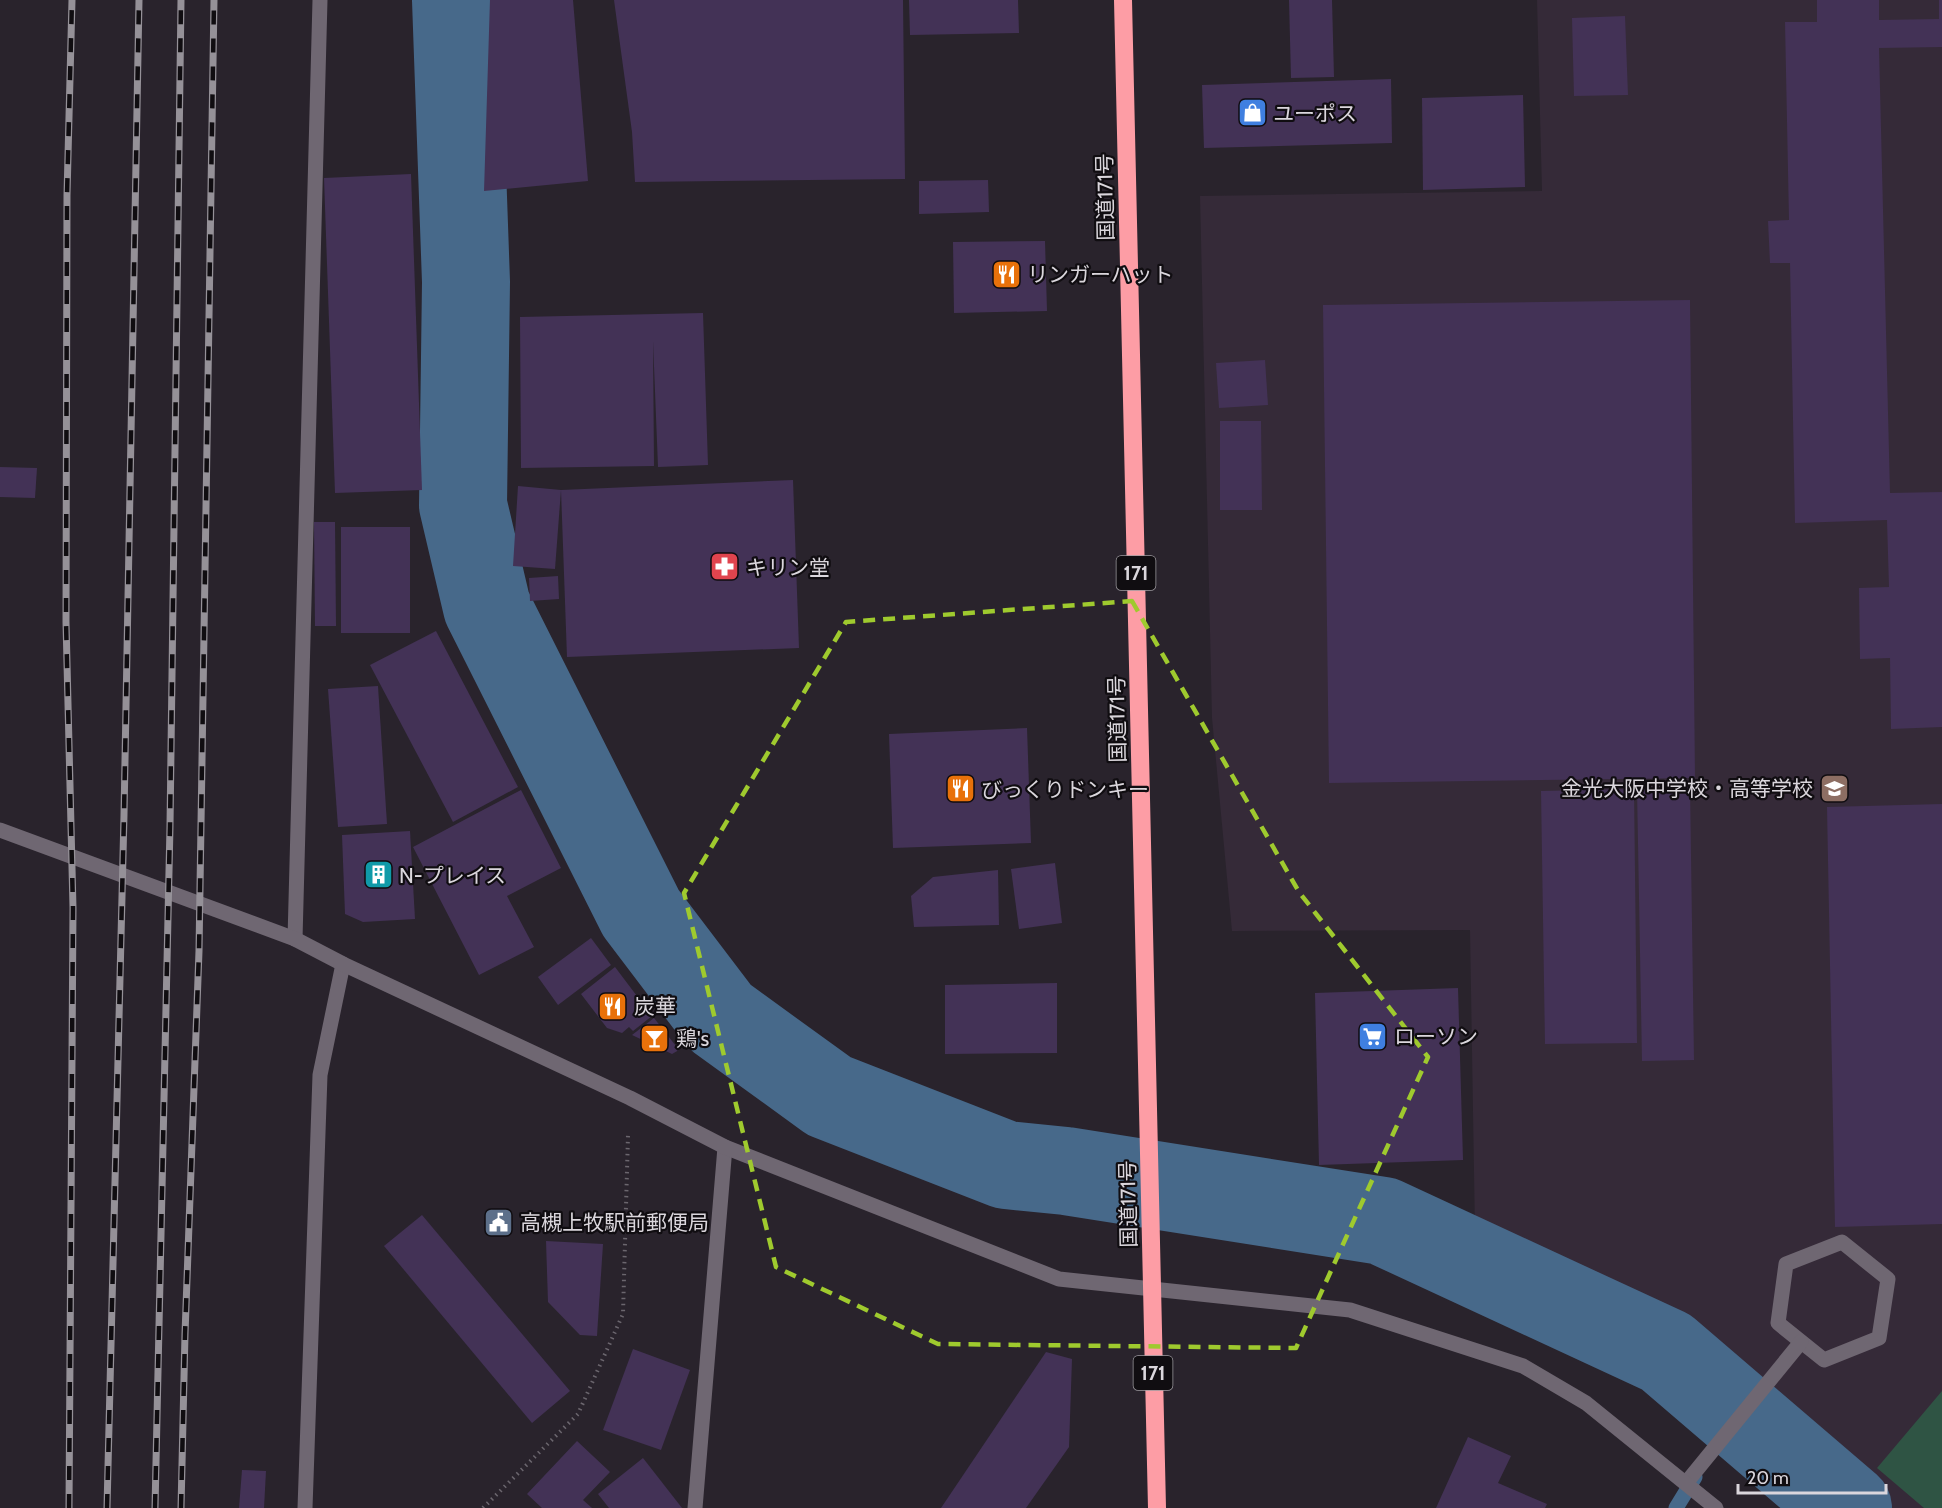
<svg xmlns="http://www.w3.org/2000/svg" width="1942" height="1508" font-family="Cabin,'Noto Sans JP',sans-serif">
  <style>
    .built { fill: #352a38 }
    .green { fill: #2f5444 }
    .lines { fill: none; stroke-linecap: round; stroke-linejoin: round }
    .stream { stroke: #47698a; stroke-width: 15 }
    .river { stroke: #47698a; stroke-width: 88 }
    .building { fill: #433256 }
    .path { stroke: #6b666e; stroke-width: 4; stroke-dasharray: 1.5 4.5; stroke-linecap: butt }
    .lane { stroke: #6f6772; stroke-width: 15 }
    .street { stroke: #6f6772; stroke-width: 15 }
    .secondary { stroke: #6f6772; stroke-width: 15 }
    .highway { stroke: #fd9da5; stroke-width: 18 }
    .rail-casing { stroke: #959198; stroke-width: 7 }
    .rail { stroke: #100d11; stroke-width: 4.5; stroke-dasharray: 14; stroke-linecap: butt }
    .marked { fill: none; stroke: #9fca2e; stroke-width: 4.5; stroke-dasharray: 12 8; stroke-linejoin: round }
    .labels { text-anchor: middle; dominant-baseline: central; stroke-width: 4.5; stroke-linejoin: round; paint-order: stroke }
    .shield { fill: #100d11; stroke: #9d9a9f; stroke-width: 1.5 }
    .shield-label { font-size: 20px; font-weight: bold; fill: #dad6dc }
    .poi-label { font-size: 21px; fill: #dad6dc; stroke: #100d11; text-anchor: start }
    .street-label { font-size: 21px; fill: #dad6dc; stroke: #100d11 }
  </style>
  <rect width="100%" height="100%" fill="#29232c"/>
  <path class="built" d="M1537,0H1942V1508H1892L1617,1295L1541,1258L1475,1232L1470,930L1232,931L1212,718L1200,196L1542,191Z"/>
  <path class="green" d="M1942,1391V1508H1924L1877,1468Z"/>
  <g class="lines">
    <path class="stream" d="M1676,1508L1695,1477"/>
    <path class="river" d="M456,0L466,282L463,505L487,607L641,913L720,1017L829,1096L1006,1165L1066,1171L1383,1221L1666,1352L1848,1508"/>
  </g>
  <g class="building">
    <path d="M490,0H573L588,181L484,191Z"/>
    <path d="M614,0H903L905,179L635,182L632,132Z"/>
    <path d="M909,0H1018L1019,33L910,35Z"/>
    <path d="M1289,0H1332L1334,77L1291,78Z"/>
    <path d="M1817,0H1879V20L1939,19V0H1942V47L1879,48L1890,493L1942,492V727L1891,729L1890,658L1860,659L1859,588L1889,587L1887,520L1795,523L1790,263H1770L1768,221L1789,220L1785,22H1817Z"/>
    <path d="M1625,16L1628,95L1574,96L1572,18Z"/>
    <path d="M1391,79L1392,143L1204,148L1202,85Z"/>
    <path d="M1523,95L1525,187L1423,190L1422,98Z"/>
    <path d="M411,174L422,490L335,493L324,178Z"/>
    <path d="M988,180L989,212L919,214V181Z"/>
    <path d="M1045,241L1047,311L954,313L953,242Z"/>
    <path d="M1690,300L1695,778L1329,783L1323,305Z"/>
    <path d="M703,313L708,465L658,467L653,341L654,466L521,468L520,317Z"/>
    <path d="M1265,360L1268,405L1219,408L1216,363Z"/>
    <path d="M1220,421H1261L1262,510H1220Z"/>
    <path d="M0,467L37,468L35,498L0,497Z"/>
    <path d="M793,480L799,648L567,657L561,490Z"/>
    <path d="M518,486L561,490L555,569L513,566Z"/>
    <path d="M314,522H335L336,626H315Z"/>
    <rect x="341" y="527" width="69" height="106"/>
    <path d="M558,576L559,599L530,601L529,578Z"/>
    <path d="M436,631L518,787L453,822L370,665Z"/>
    <path d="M378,686L387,824L338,827L328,689Z"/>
    <path d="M1027,728L1031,843L893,848L889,734Z"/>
    <path d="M1690,787L1694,1060L1642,1061L1637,788Z"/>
    <path d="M1634,789L1637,1043L1545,1044L1541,791Z"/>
    <path d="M521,790L561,868L507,896L534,947L479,975L413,847Z"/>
    <path d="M1942,804V1224L1835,1227L1827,807Z"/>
    <path d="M410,831L415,919L363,922L345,914L342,835Z"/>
    <path d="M1055,863L1062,923L1019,929L1011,869Z"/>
    <path d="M998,870L999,925L914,927L911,896L933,877Z"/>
    <path d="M591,938L611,965L558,1005L538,977Z"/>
    <path d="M615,967L652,1016L633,1031L629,1027L622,1033L607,1028L581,994Z"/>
    <path d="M1057,983V1053L945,1054V985Z"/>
    <path d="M1458,988L1463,1160L1319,1165L1315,993Z"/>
    <path d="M654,1018L679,1050L672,1054L632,1035Z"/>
    <path d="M422,1215L570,1391L532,1423L384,1246Z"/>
    <path d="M546,1241L603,1244L597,1336L580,1335L548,1302Z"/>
    <path d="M633,1349L690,1370L661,1450L603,1430Z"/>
    <path d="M1046,1352L1072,1359L1069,1447L1026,1508H941Z"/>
    <path d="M1468,1437L1511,1456L1498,1483L1547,1504L1545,1508H1436Z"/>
    <path d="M577,1441L610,1472L583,1500L592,1508H542L527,1494Z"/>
    <path d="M643,1458L682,1508H609L598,1494Z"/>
    <path d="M242,1470L266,1471L264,1508H239Z"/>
  </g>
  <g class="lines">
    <path class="path" d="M483,1508L578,1414L623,1314L628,1135"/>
    <g class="lane">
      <path d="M1842,1242L1888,1279L1879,1338L1824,1360L1778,1323L1786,1264Z"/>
      <path d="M1686,1483L1801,1342"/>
    </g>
    <g class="street">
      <path d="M295,939L320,0"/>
      <path d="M305,1508L320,1075L343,964"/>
      <path d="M695,1508L725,1147"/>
    </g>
    <path class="secondary" d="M0,830L295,939L343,964L630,1098L725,1147L1059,1279L1350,1310L1523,1366L1586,1403L1716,1508"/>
    <path class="highway" d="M1123,0L1157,1508"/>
    <defs>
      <g id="rail">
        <path d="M69,1508L73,908L66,622L67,195L72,0"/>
        <path d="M107,1508L124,815L139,0"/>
        <path d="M155,1508L170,826L181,0"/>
        <path d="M181,1508L185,1334L199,951L214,0"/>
      </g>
    </defs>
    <use href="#rail" class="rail-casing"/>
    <use href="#rail" class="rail"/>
  </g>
  <path class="marked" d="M1132,601L1299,892L1428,1057L1296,1348L938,1344L776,1267L684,893L846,622Z"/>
  <defs>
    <symbol id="shop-square" viewBox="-11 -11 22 22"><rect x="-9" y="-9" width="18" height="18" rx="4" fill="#3f7fe0" stroke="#100d11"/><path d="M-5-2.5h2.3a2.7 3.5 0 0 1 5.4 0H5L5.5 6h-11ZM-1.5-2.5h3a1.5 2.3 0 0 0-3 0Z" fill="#fff"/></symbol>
    <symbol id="restaurant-square" viewBox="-11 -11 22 22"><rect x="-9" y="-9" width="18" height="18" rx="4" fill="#e8710a" stroke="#100d11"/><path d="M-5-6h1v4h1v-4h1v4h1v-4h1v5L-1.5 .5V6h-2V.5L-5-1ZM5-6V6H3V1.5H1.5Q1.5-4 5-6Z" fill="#fff"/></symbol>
    <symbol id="pharmacy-square" viewBox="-11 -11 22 22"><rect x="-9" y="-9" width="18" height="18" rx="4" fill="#e0444e" stroke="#100d11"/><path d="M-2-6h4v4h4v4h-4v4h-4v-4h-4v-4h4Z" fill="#fff"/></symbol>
    <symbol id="school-square" viewBox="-11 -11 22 22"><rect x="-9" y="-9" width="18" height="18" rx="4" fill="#8d6e63" stroke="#100d11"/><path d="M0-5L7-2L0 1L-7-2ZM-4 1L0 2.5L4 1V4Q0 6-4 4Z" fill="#fff"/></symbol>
    <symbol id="building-square" viewBox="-11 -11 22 22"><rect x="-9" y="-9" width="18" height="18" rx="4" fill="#0f9aa8" stroke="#100d11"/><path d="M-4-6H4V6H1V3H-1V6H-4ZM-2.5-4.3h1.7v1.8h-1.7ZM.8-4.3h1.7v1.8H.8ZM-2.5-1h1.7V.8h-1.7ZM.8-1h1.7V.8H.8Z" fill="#fff"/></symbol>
    <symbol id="supermarket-square" viewBox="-11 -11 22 22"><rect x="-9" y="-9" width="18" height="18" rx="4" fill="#3f7fe0" stroke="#100d11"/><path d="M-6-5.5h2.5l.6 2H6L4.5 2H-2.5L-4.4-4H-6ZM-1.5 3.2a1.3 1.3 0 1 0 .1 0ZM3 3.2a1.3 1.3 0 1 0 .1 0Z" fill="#fff"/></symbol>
    <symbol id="bar-square" viewBox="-11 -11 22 22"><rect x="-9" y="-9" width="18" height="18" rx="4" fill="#e8710a" stroke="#100d11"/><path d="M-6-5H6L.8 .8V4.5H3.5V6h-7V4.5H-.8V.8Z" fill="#fff"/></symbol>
    <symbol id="civic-square" viewBox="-11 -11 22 22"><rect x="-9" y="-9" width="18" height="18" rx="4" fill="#5c6f8a" stroke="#100d11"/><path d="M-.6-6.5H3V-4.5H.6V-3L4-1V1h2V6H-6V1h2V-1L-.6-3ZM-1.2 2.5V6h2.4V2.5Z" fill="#fff"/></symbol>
  </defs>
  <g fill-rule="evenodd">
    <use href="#shop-square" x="1236" y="96" width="33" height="33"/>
    <use href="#restaurant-square" x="990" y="258" width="33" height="33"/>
    <use href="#pharmacy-square" x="708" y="550" width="33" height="33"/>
    <use href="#school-square" x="1818" y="772" width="33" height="33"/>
    <use href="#restaurant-square" x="944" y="772" width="33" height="33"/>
    <use href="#building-square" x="362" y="858" width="33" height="33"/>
    <use href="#restaurant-square" x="596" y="990" width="33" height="33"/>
    <use href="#supermarket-square" x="1356" y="1020" width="33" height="33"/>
    <use href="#bar-square" x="638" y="1022" width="33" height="33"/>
    <use href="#civic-square" x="482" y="1206" width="33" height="33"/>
  </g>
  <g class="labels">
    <g class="shield">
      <rect x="1116.5" y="556" width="39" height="34" rx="4.5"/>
      <rect x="1133.5" y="1356" width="39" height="34" rx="4.5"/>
    </g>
    <g class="shield-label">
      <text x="1136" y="573">171</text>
      <text x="1153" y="1373">171</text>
    </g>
    <g class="poi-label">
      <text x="1273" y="113">ユーポス</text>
      <text x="1027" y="274">リンガーハット</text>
      <text x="746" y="567">キリン堂</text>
      <text x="1813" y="788" text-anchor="end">金光大阪中学校・高等学校</text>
      <text x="981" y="789">びっくりドンキー</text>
      <text x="399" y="875">N-プレイス</text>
      <text x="634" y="1006">炭華</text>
      <text x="1394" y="1036">ローソン</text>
      <text x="676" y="1038">鶏's</text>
      <text x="520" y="1222">高槻上牧駅前郵便局</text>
    </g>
    <g class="street-label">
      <text transform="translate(1105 197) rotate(-91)">国道171号</text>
      <text transform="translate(1117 719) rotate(-91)">国道171号</text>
      <text transform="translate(1128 1204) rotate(-91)">国道171号</text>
    </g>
  </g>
  <path d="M1738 1484v9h148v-9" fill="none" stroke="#dad6dc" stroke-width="3"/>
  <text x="1747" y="1484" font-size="18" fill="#dad6dc" stroke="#100d11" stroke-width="4.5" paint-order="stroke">20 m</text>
</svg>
